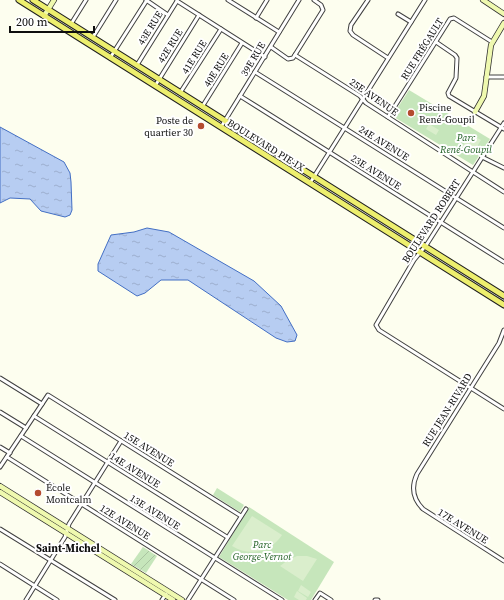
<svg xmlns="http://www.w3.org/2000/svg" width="504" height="600" font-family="'Source Serif 4',serif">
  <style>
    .park { fill: #c6e6bb }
    .garden { fill: url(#garden-furrows) }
    .pitch { fill: #daeecc }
    .water { fill: url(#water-ripples); stroke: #436fc4 }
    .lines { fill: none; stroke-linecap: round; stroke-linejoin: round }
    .street-casing { stroke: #414141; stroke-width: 5 }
    .secondary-casing { stroke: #303030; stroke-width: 6 }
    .primary-casing { stroke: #1f1f1f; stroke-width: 7 }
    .street { stroke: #fff; stroke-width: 3 }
    .secondary { stroke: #eff9af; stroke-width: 4.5 }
    .primary { stroke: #edef6e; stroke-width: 5 }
    .poi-dot { fill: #b44b2f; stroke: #fff; stroke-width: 1.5 }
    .labels { text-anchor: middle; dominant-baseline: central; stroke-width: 4; stroke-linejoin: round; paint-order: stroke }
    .street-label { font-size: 10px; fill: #0e0e0e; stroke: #fff }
    .poi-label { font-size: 10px; fill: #0e0e0e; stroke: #fff; text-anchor: start }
    .park-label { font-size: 10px; font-style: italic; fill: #226125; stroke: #fff }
    .neighbourhood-label { font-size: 11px; font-weight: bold; fill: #0e0e0e; stroke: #fff }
  </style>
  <defs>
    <pattern id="garden-furrows" width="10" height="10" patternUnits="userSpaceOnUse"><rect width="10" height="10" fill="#c6e6bb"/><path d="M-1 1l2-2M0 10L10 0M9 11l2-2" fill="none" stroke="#a9c4a0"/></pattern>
    <pattern id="water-ripples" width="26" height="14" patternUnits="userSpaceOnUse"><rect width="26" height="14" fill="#b7cdf2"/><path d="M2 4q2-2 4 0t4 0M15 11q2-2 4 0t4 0" fill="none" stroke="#9cafce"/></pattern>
  </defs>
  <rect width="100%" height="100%" fill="#fdfeef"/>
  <g class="park">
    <path d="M409,90L490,139L473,165L394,117L393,115Z"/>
    <path d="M217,488L244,505L240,512L213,495Z"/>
    <path d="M249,507L334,562L311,600H288L219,557Z"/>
  </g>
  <path class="garden" d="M143,547L157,556L146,573L131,564Z"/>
  <g class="pitch">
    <path d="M429,124L439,130L436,135L426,129Z"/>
    <path d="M470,134L481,140L471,156L460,150Z"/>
    <path d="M252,516L282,535C271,552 249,557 232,546Z"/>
    <path d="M297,556H307L317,559L303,581L280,566L288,560Z"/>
    <path d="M301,585L311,592L308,597L298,591Z"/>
    <path d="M297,591L307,598L306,600H299L294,597Z"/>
  </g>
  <g class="water">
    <path d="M0,127L64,162L70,173L71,182L72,210L70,215L65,217L41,211L30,199L10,198L0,203Z"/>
    <path d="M147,228L169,232L254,281L281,306L297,335L295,341L287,342L276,338L188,280H161L145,293L137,296L98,271V264L111,235L134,232Z"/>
  </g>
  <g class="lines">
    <defs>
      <g id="street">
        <path d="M146,0L168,15"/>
        <path d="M228,0L279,32"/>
        <path d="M368,0L351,25L350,31L353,35L388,58"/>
        <path d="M177,1L265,57"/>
        <path d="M398,14L411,22"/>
        <path d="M256,18L267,0"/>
        <path d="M71,24L86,0"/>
        <path d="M93,37L116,0"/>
        <path d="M436,42L455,55L457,58L456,78L448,93L449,96L504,129"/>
        <path d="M271,47L288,59L293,58L323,10L321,5L314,0"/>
        <path d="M295,55L360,96L366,103L504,192"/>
        <path d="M110,58L147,0"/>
        <path d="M137,65L177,1"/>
        <path d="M255,72L504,228"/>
        <path d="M486,77H504"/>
        <path d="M155,86L199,15"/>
        <path d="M180,93L221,29"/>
        <path d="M240,96L504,262"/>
        <path d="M202,107L242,43"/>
        <path d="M388,117L450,19L454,18L492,42"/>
        <path d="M504,123L427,244L414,260L376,325L379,330L504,409"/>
        <path d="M221,127L299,0"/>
        <path d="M482,157L504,168"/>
        <path d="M310,183L425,0"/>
        <path d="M504,330L499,343L417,474C411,487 413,499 423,509L504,561"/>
        <path d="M0,378L42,404"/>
        <path d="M0,412L26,428"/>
        <path d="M34,416L227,537"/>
        <path d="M21,436L282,600"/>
        <path d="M0,447L10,453"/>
        <path d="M7,457L234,600"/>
        <path d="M0,467L48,395L241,516"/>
        <path d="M0,529L115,600"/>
        <path d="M0,564L57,600"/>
        <path d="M26,600L65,537L69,524L121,441"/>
        <path d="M162,600L166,594"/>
        <path d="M188,600L246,509"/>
        <path d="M315,600L320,593L331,600"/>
        <path d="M375,600H378"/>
      </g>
      <g id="secondary">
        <path d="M483,0L504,14"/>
        <path d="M44,16L54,0"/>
        <path d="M475,112L484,96L491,45L504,23"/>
        <path d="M0,486L182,600"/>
        <path d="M0,492L173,600"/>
      </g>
      <g id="primary">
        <path d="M19,0L504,305"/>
        <path d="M33,0L504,296"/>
      </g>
    </defs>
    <use href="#street" class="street-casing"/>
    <use href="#secondary" class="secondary-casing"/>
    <use href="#primary" class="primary-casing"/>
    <use href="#street" class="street"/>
    <use href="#secondary" class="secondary"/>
    <use href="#primary" class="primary"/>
  </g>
  <g class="poi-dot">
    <circle cx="411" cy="113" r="4"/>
    <circle cx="201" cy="126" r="4"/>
    <circle cx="38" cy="493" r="4"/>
  </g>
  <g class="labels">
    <g class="street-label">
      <text transform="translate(150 28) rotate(-58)">43E RUE</text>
      <text transform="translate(170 46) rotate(-58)">42E RUE</text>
      <text transform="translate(422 49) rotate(-58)">RUE FRÉGAULT</text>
      <text transform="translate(194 57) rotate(-58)">41E RUE</text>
      <text transform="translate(253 59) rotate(-59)">39E RUE</text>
      <text transform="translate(216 70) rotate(-58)">40E RUE</text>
      <text transform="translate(374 97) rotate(35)">25E AVENUE</text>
      <text transform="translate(384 143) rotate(32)">24E AVENUE</text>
      <text transform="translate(266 145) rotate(32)">BOULEVARD PIE-IX</text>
      <text transform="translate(376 172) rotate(32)">23E AVENUE</text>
      <text transform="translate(431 221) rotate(-57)">BOULEVARD ROBERT</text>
      <text transform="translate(447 410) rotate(-58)">RUE JEAN-RIVARD</text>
      <text transform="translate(149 449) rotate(32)">15E AVENUE</text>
      <text transform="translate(135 470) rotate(32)">14E AVENUE</text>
      <text transform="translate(155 512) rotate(32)">13E AVENUE</text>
      <text transform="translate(125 522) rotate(32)">12E AVENUE</text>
      <text transform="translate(463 526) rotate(32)">17E AVENUE</text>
    </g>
    <g class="poi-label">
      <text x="419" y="107">Piscine<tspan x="419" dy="12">René-Goupil</tspan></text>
      <text x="193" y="120" text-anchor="end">Poste de<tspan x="193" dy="12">quartier 30</tspan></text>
      <text x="46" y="487">École<tspan x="46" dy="12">Montcalm</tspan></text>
    </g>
    <g class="park-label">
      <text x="466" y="137">Parc<tspan x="466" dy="12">René-Goupil</tspan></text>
      <text x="262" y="544">Parc<tspan x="262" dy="12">George-Vernot</tspan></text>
    </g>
    <g class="neighbourhood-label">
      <text x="68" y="548">Saint-Michel</text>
    </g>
  </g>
  <path d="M10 26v6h84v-6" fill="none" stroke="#0e0e0e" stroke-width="2"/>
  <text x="16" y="26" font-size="12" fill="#0e0e0e" stroke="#ffffff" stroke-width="3" paint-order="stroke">200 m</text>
</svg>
